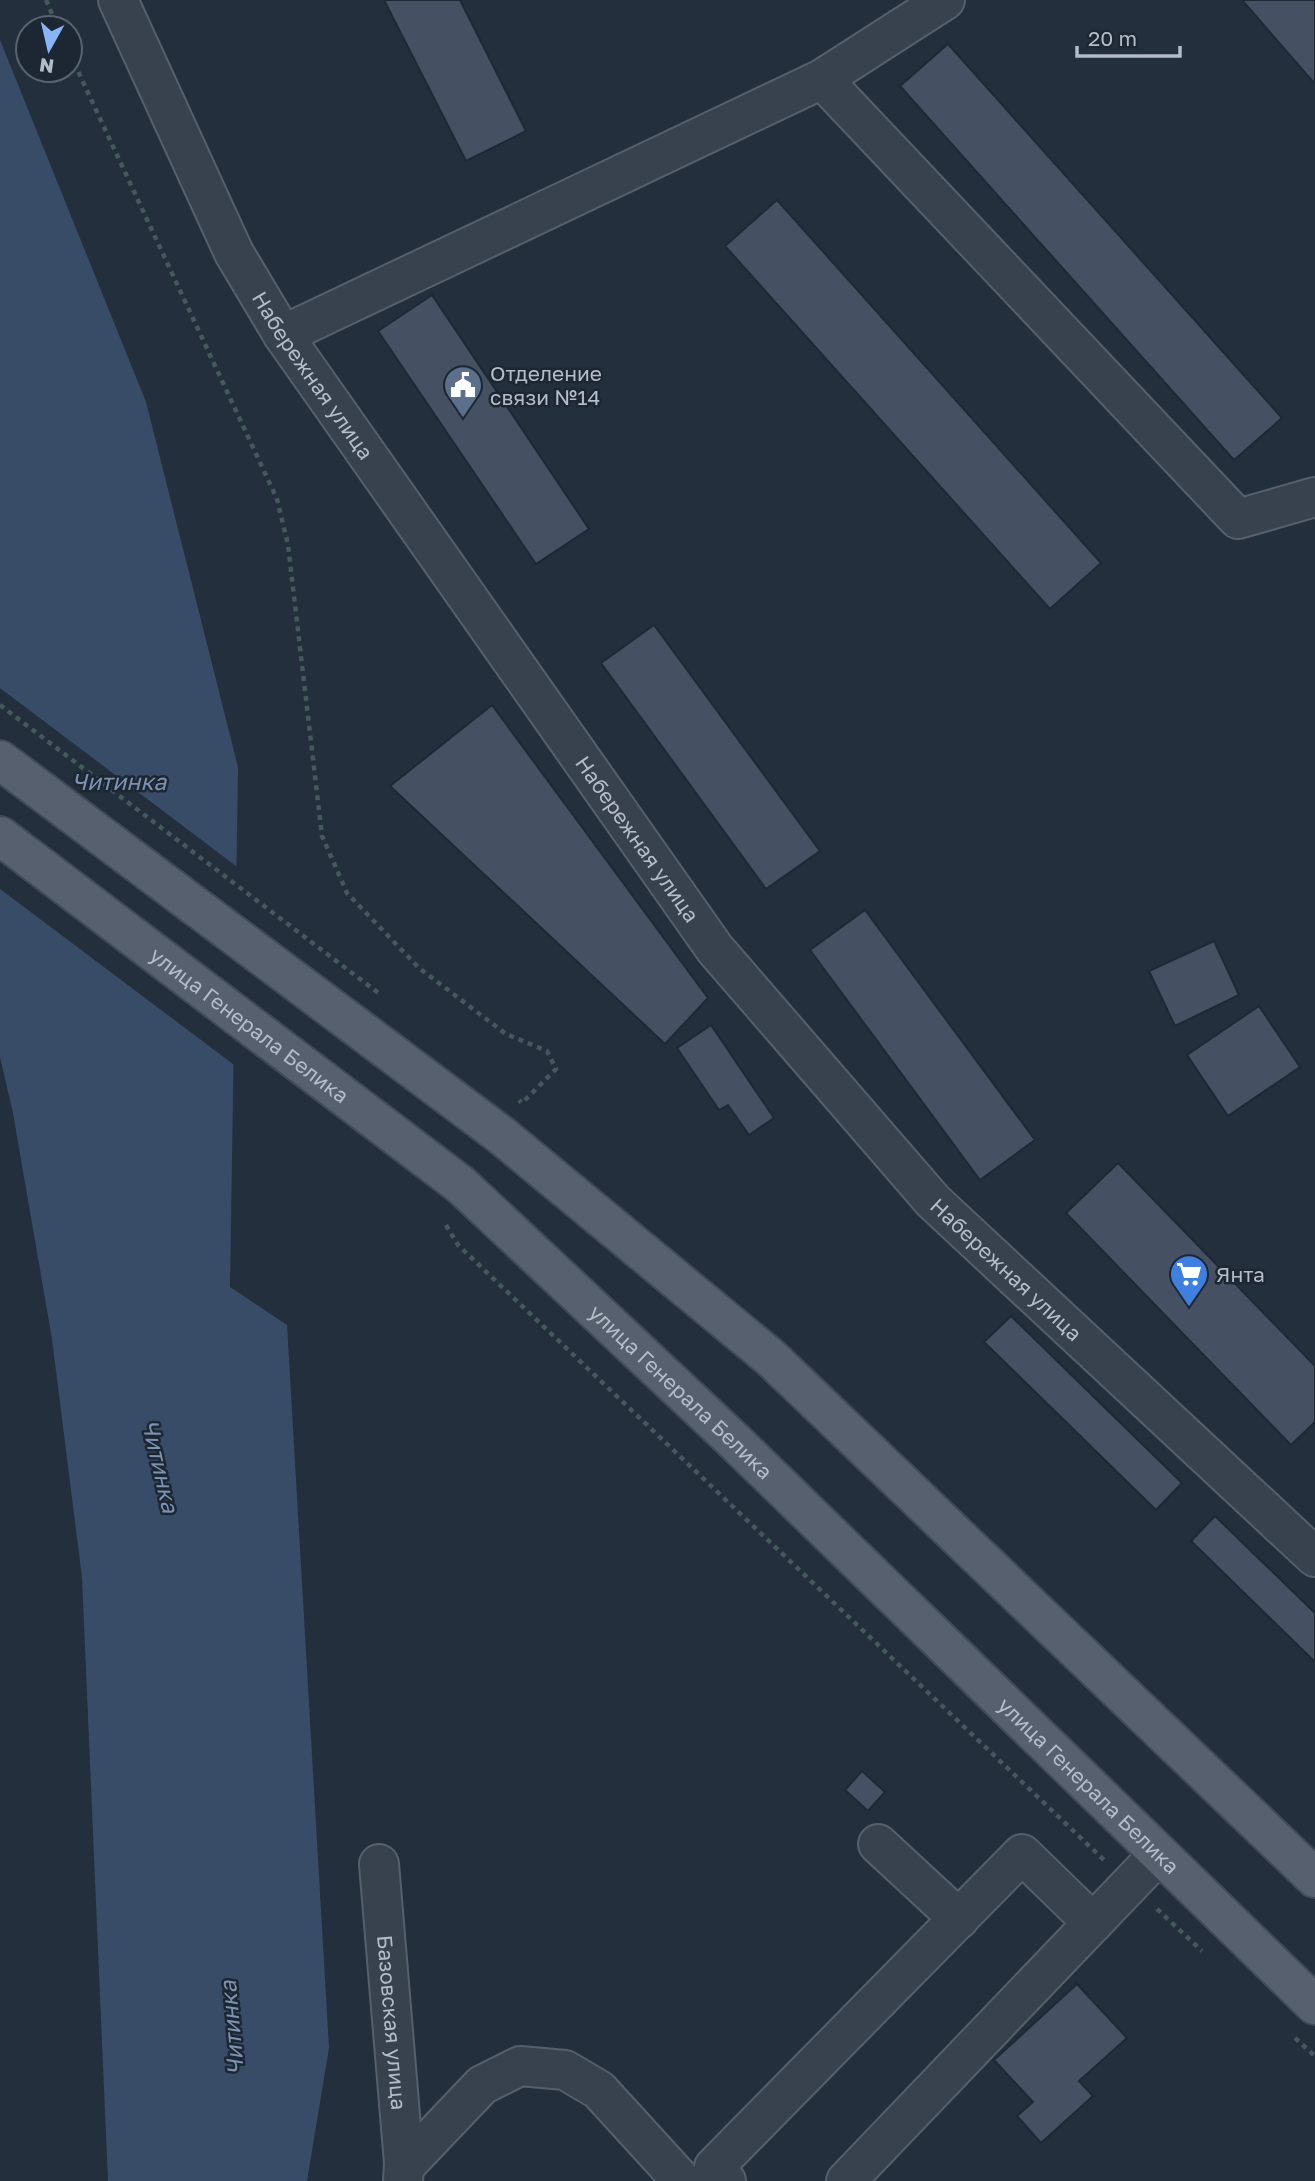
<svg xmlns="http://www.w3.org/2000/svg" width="1315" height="2181" font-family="'Golos Text',sans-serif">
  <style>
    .water { fill: #394c67 }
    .pier { fill: #242f3e }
    .building { fill: #455162; stroke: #1f2835; stroke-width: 2 }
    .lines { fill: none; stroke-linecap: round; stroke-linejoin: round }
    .minor-casing { stroke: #565f6c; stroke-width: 42 }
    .major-casing { stroke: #414a57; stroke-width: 42 }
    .path { stroke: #44595c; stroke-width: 4.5; stroke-dasharray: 5 5; stroke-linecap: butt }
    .minor { stroke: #38414e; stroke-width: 38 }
    .major { stroke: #56606e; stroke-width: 38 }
    .labels { text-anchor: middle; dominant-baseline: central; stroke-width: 5; stroke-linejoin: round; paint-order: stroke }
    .poi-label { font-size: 21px; fill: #b4bcc9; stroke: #1d2633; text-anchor: start }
    .street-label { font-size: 21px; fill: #b4bcc9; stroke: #1d2633 }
    .water-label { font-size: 23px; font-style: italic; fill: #7c92b1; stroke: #1d2633 }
  </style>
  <rect width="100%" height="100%" fill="#242f3e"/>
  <path class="water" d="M0,40L146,402L238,767L230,1287L287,1325L329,2048L307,2181H108L82,1577L52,1339L13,1113L0,1057Z"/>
  <path class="pier" d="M0,688L240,869L237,1067L0,889Z"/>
  <g class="building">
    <path d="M384,0H460L526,131L466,161Z"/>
    <path d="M1242,0H1315V84Z"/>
    <path d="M948,44L1282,418L1234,460L900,86Z"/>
    <path d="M777,200L1101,563L1050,609L725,246Z"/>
    <path d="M432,295L589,529L536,564L378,331Z"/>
    <path d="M654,625L820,851L766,889L601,663Z"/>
    <path d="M492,705L708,998L665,1044L390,786Z"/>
    <path d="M865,910L1035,1140L980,1180L810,950Z"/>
    <path d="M1214,941L1239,995L1175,1026L1149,971Z"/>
    <path d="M1259,1006L1300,1067L1228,1116L1187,1055Z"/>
    <path d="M711,1025L774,1118L749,1135L728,1105L719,1110L677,1048Z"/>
    <path d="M1118,1163L1315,1366V1422L1291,1445L1066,1213Z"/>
    <path d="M1011,1316L1182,1483L1156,1510L984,1342Z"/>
    <path d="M1215,1516L1315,1613V1662L1191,1541Z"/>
    <path d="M862,1771L885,1792L868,1811L845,1790Z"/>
    <path d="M1077,1984L1127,2038L1079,2081L1093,2096L1041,2143L1017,2116L1033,2102L994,2060Z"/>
  </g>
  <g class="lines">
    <defs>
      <g id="minor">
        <path id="s1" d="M118,0L234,253L283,335L715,949L933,1201L1315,1557"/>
        <path d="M822,79L1238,519L1315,497"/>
        <path d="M283,335L822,79L945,0"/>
        <path d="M878,1844L959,1919"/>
        <path id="s2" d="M379,1864L404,2163L403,2181"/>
        <path d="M404,2167L482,2085L520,2066L565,2070L599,2090L682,2181"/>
        <path d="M726,2181L714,2167L1022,1854L1093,1923"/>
        <path d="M846,2181L1159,1854"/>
      </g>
      <g id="major">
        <path d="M0,760L501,1135L771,1358L1315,1878"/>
        <path id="s3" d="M0,836L461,1185L730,1437L1315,2005"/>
      </g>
    </defs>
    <use href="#minor" class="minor-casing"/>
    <use href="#major" class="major-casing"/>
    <g class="path">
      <path d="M46,0L58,28"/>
      <path d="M70,54L277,499L288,545L322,836L347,893L419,968L506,1034L547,1051L556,1069L522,1103L519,1100"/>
      <path d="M0,705L381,995"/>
      <path d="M446,1225L458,1245L1104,1860"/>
      <path d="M1157,1909L1202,1951"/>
      <path d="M1295,2038L1315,2056"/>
    </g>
    <use href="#minor" class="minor"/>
    <use href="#major" class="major"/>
  </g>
  <defs>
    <symbol id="civic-pin" viewBox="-11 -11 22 30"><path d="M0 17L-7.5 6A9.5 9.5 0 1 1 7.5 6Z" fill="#5c6f8a" stroke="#1d2633"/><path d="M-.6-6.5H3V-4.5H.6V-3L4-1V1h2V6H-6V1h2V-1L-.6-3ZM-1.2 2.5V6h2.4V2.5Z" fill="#fff"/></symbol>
    <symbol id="supermarket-pin" viewBox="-11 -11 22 30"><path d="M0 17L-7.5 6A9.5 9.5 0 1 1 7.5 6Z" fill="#3f7fe0" stroke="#1d2633"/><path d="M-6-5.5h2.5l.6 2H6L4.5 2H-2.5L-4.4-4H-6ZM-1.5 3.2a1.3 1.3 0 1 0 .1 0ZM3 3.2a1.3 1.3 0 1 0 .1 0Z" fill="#fff"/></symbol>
  </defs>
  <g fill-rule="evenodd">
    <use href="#civic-pin" x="441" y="363" width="44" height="60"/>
    <use href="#supermarket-pin" x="1167" y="1252" width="44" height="60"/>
  </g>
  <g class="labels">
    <g class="poi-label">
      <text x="490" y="373">Отделение<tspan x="490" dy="24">связи №14</tspan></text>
      <text x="1216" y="1274">Янта</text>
    </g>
    <g class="street-label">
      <text stroke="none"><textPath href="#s1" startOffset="424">Набережная улица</textPath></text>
      <text stroke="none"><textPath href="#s1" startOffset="990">Набережная улица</textPath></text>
      <text stroke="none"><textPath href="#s3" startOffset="313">улица Генерала Белика</textPath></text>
      <text stroke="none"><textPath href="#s1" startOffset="1558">Набережная улица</textPath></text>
      <text stroke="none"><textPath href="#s3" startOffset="880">улица Генерала Белика</textPath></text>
      <text stroke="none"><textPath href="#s3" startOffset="1447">улица Генерала Белика</textPath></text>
      <text stroke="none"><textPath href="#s2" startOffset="159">Базовская улица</textPath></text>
    </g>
    <g class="water-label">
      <text x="119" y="781">Читинка</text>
      <text transform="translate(161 1466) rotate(77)">Читинка</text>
      <text transform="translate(231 2028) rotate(-95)">Читинка</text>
    </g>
  </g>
  <g transform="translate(49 49) rotate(188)"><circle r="33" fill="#1d2633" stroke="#59626f" stroke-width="2"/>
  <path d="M0-5L12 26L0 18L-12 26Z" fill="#8ab4f8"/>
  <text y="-10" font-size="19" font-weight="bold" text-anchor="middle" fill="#b4bcc9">N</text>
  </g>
  <path d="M1077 46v10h103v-10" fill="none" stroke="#b4bcc9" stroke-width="3.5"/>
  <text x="1088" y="46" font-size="21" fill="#b4bcc9" stroke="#1d2633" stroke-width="5" paint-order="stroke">20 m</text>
</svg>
